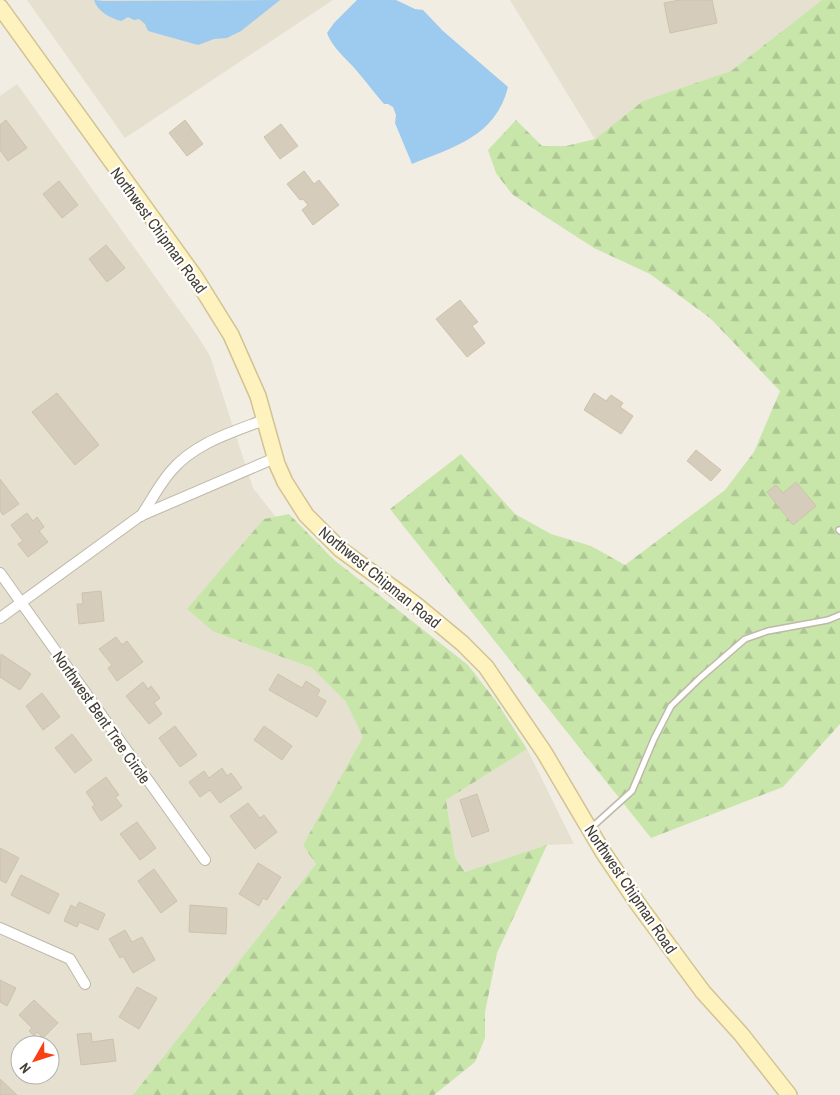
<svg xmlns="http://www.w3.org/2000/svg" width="840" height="1095" font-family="'Archivo Narrow',sans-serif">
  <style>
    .residential { fill: #e5e0d0; fill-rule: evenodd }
    .forest { fill: url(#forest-firs) }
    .water { fill: #9dcaef }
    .building { fill: #d6ccbb; stroke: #cdc2ab }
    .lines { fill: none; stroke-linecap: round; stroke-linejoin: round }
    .service-casing { stroke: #bfb8a8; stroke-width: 8 }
    .minor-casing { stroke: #bfb8a8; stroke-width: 12 }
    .secondary-casing { stroke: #d2c392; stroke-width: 18 }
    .service { stroke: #fff; stroke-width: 5 }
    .minor { stroke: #fff; stroke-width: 10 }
    .secondary { stroke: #fef2bf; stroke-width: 15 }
    .labels { text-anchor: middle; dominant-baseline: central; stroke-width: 4.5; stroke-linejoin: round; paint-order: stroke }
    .street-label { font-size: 16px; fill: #433d33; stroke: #fff }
  </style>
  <defs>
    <pattern id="forest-firs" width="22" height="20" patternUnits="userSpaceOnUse" patternTransform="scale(1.25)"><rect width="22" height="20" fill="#c8e6aa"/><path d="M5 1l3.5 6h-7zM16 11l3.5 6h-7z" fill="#adc693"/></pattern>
  </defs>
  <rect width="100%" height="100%" fill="#f1ede2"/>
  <g class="residential">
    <path d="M27,0H333L125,138Z"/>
    <path d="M510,0H822L731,71L644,101L595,139Z"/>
    <path d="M17,84L197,335L210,356L253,488L276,517L264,519L214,632L312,668L346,702L364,737L303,845L316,864L133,1095H0V96ZM20,1045H50V1075H20Z"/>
    <path d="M527,749L574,844L547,845L466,872L455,857L446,800Z"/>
  </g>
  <g class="forest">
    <path d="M822,0H840V724L783,787L651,838L390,509L461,454L515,514L551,534L591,546L625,565L725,490L754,452L780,391L710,318L650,274L594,248L543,215L512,194L496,173L488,150L516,120L542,146H566L595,139L643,101L731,71Z"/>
    <path d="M289,514L333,559L468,665L496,701L527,749L446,800L455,857L465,872L547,845L497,953L485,1012V1038L475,1062L434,1095H133L316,864L303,845L363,737L346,702L312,668L214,632L187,609L264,519Z"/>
  </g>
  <g class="water">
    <path d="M94,0L104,1L280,0L241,31L227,38L214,39L198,45L148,31L145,24L139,19L134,20L128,17L121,21C110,18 97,11 94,0Z"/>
    <path d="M357,0H396L415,9L423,10L443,31L508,87C496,136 454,147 412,164L395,123L396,115L393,107L388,104H384C374,93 366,81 356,70C346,58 333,49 327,33L334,23Z"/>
  </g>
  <g class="building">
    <path d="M680,0H712L717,23L670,33L664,3Z"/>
    <path d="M6,120L27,148L8,161L0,150V125Z"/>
    <path d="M185,120L203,144L187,156L169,133Z"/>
    <path d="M281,124L298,146L280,159L264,137Z"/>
    <path d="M304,171L314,184L319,180L339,205L313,225L302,210L308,205L303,199L300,200L287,184Z"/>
    <path d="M59,181L78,205L62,218L43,194Z"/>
    <path d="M106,245L125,268L107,282L89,259Z"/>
    <path d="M460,300L478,322L472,326L485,343L467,357L436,319Z"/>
    <path d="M57,393L99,445L75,465L32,412Z"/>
    <path d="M594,393L606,401L611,395L623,403L620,407L633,416L621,434L584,410Z"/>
    <path d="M696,450L721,470L711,481L687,461Z"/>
    <path d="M0,479L19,504L3,515L0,511Z"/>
    <path d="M796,482L816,506L793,525L767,492L776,485L783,493Z"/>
    <path d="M27,513L33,521L37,517L44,527L39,531L48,542L28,557L18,544L23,541L11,525Z"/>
    <path d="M101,591L104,621L79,624L77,604H83L82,593Z"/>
    <path d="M116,637L122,645L127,641L143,662L117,681L108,668L112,665L99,649Z"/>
    <path d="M1,654L31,674L20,690L0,677Z"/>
    <path d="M278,674L302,688L306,681L320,690L317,696L326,701L317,717L269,690Z"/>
    <path d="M143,682L148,689L151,686L160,698L154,703L162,714L149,724L126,696Z"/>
    <path d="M42,693L60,717L43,730L26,706Z"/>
    <path d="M175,726L197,755L180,767L159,738Z"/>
    <path d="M264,726L292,746L282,760L254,740Z"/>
    <path d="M72,734L92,760L75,773L55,748Z"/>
    <path d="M222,768L227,776L231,773L242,788L220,803L210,790L200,797L189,782L204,771L209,778Z"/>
    <path d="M106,777L119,795L115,797L122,806L101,821L92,807L95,805L86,792Z"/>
    <path d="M477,794L489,831L472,837L460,800Z"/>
    <path d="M248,803L260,818L264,815L277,832L255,849L230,816Z"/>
    <path d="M137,822L156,848L140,860L120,834Z"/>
    <path d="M0,848L19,858L6,883L0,880Z"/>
    <path d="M258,863L281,877L267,900L263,898L259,906L239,894Z"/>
    <path d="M154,869L177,901L161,913L138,881Z"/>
    <path d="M21,875L59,894L49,914L11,895Z"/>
    <path d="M79,902L105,914L98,930L79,922L77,927L64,921L71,905L76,908Z"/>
    <path d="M190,905L227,908L226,934L189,932Z"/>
    <path d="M125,930L132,942L142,937L155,960L133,973L123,956L120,958L109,939Z"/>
    <path d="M0,980L16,988L7,1006L0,1002Z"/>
    <path d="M137,987L157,998L139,1029L119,1017Z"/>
    <path d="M34,1000L58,1023L43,1038L37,1032L34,1036L29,1031L32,1028L19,1015Z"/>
    <path d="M91,1033L92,1042L113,1039L116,1061L81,1065L77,1034Z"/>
    <path d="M0,1079L17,1095H0Z"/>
  </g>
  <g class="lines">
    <defs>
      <g id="service">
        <path d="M839,530L840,531"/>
        <path d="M591,828L632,791L654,739L671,706L700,678L745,639L768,631L828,620L840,615"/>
      </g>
      <g id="minor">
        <path d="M141,516C151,501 159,485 171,471C195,443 230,433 264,420"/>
        <path d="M0,573L205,860"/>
        <path d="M0,618L140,516L275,458"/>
        <path d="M0,928L70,959L85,984"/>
      </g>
      <path id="secondary" d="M0,7L195,277L231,335L258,396L277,464L285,482L306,515L340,549L415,604L462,643L486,667L544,752L603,852L638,904L703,992L741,1034L789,1095"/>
    </defs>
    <use href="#service" class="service-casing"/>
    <use href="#minor" class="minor-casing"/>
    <use href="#secondary" class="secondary-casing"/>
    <use href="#service" class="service"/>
    <use href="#minor" class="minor"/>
    <use href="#secondary" class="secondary"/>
  </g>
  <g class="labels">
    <g class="street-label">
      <text transform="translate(159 230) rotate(54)">Northwest Chipman Road</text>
      <text transform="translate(380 577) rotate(39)">Northwest Chipman Road</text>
      <text transform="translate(102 717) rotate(55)">Northwest Bent Tree Circle</text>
      <text transform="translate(631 889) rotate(56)">Northwest Chipman Road</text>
    </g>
  </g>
  <g transform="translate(35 1060) rotate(231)"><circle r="24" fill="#ffffff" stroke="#b4b1ad"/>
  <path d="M0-4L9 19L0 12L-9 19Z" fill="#f94012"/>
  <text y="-8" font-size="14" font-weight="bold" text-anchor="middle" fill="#433d33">N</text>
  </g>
</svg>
